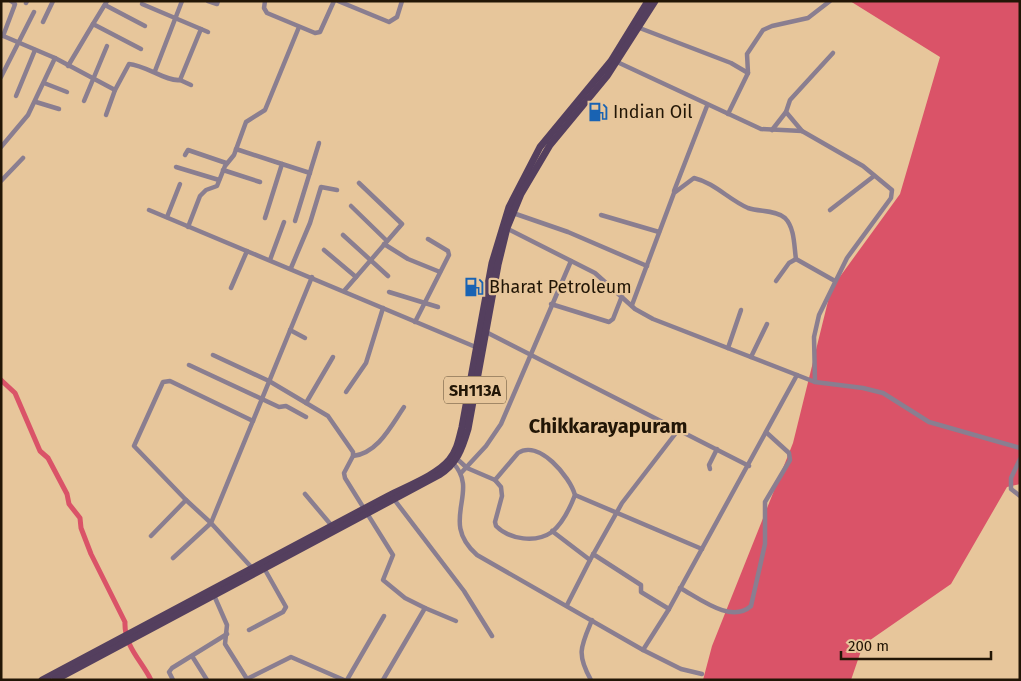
<svg xmlns="http://www.w3.org/2000/svg" width="1021" height="681" font-family="'Fira Sans',sans-serif">
  <style>
    .water { fill: #da5368 }
    .lines { fill: none; stroke-linecap: round; stroke-linejoin: round }
    .canal { stroke: #da5368; stroke-width: 5 }
    .street { stroke: #8a7e90; stroke-width: 4.5 }
    .primary { stroke: #543f5e; stroke-width: 7 }
    .labels { text-anchor: middle; dominant-baseline: central; stroke-width: 4.5; stroke-linejoin: round; paint-order: stroke }
    .shield { fill: #e7c69b; stroke: #5d4b33; stroke-width: 1 }
    .shield-label { font-size: 16px; font-weight: bold; fill: #221606 }
    .poi-label { font-size: 18px; fill: #221606; stroke: #e7c69b; text-anchor: start }
    .quarter-label { font-size: 20px; font-weight: bold; fill: #221606; stroke: #e7c69b }
  </style>
  <rect width="100%" height="100%" fill="#e7c69b"/>
  <path class="water" d="M850,1H1020V484L1007,487L951,584L863,645L851,680H703L712,646L793,443L831,289L900,194L940,57Z"/>
  <g class="lines">
    <path class="canal" d="M1,380L15,393L40,451L48,458L67,494L69,504L80,518L81,528L91,554L125,622C124,646 141,660 151,680"/>
    <g class="street">
      <path d="M208,1L217,4L218,1"/>
      <path d="M265,1L264,8L267,13L315,33L320,32L334,1"/>
      <path d="M338,1L389,22L397,17L402,1"/>
      <path d="M26,3L27,1"/>
      <path d="M142,4L208,32"/>
      <path d="M105,5L145,26"/>
      <path d="M43,22L53,1"/>
      <path d="M93,24L107,1"/>
      <path d="M637,27L731,63L748,73"/>
      <path d="M1,35L55,58L115,90L129,64C145,65 167,82 180,80L201,29"/>
      <path d="M3,36L14,7L15,4L11,1"/>
      <path d="M615,61L761,129L802,131L863,166L892,190L891,198L847,258L819,315L814,337L815,382"/>
      <path d="M68,66L93,24L141,49"/>
      <path d="M155,71L182,1"/>
      <path d="M1,77L34,12"/>
      <path d="M180,80L191,85"/>
      <path d="M44,83L67,92"/>
      <path d="M16,96L35,50"/>
      <path d="M84,101L107,46"/>
      <path d="M36,102L59,109"/>
      <path d="M728,114L748,73L747,54L763,30L772,26L808,18L830,1"/>
      <path d="M106,115L115,90"/>
      <path d="M772,130L786,112"/>
      <path d="M802,131L786,112L790,100L833,53"/>
      <path d="M1,147L28,115L55,58"/>
      <path d="M236,149L282,164L265,218"/>
      <path d="M185,155L188,150L226,163"/>
      <path d="M282,164L310,173"/>
      <path d="M176,167L219,180"/>
      <path d="M223,170L260,182"/>
      <path d="M1,181L23,158"/>
      <path d="M674,191L707,106"/>
      <path d="M351,206L387,241"/>
      <path d="M149,210L478,348"/>
      <path d="M830,210L874,176"/>
      <path d="M513,213L568,232L647,266"/>
      <path d="M601,215L659,232"/>
      <path d="M167,217L180,184"/>
      <path d="M295,221L319,143"/>
      <path d="M188,227L200,196L206,190L217,186L225,166L234,155L246,122L265,110L299,27"/>
      <path d="M506,228L595,273L635,309L653,319L815,382L863,388L883,393L929,422L1020,448"/>
      <path d="M343,235L388,276"/>
      <path d="M384,244L408,259L440,272"/>
      <path d="M324,250L356,277"/>
      <path d="M270,260L284,222"/>
      <path d="M291,268L310,223L321,187L337,190"/>
      <path d="M776,281L789,263L796,259L835,281"/>
      <path d="M231,288L247,251"/>
      <path d="M344,291L402,224L359,183"/>
      <path d="M389,292L438,307"/>
      <path d="M551,304L609,322L613,319L622,296"/>
      <path d="M632,305L674,193L694,178C715,183 729,200 748,208C760,212 776,210 785,218C795,228 794,247 796,259"/>
      <path d="M415,322L449,255L448,251L428,239"/>
      <path d="M290,330L305,338"/>
      <path d="M486,332L749,466"/>
      <path d="M728,348L741,310"/>
      <path d="M213,355L269,381L328,416L353,452V456L344,473L345,478L393,555L383,580L405,598L425,608L383,680"/>
      <path d="M751,357L767,324"/>
      <path d="M189,365L279,407L286,406L306,417"/>
      <path d="M346,392L366,363L383,308"/>
      <path d="M306,403L333,357"/>
      <path d="M353,456C378,453 391,426 404,407"/>
      <path d="M455,457L467,468L495,480L501,487L502,496L495,522L496,526C510,540 536,543 552,532C563,523 570,508 575,495L702,549"/>
      <path d="M1020,459L1011,478V489L1020,496"/>
      <path d="M453,463C481,492 438,521 477,555L643,650L669,609L797,375"/>
      <path d="M710,469L709,465L717,449"/>
      <path d="M461,473L486,446L501,424L571,261"/>
      <path d="M495,480L518,453C539,439 570,477 575,495"/>
      <path d="M305,494L332,526"/>
      <path d="M393,498L464,591L492,636"/>
      <path d="M552,531L590,560L567,605"/>
      <path d="M151,536L186,500"/>
      <path d="M593,554L641,585V592L669,609"/>
      <path d="M173,558L211,523L186,500L134,446L163,382L170,381L253,421"/>
      <path d="M590,560L622,503L679,429"/>
      <path d="M253,569L211,523L312,277"/>
      <path d="M680,588C699,598 731,624 751,606L765,544V502L790,460L789,453L767,433"/>
      <path d="M213,593L227,625L225,644L247,679L291,657L344,680"/>
      <path d="M425,608L456,621"/>
      <path d="M249,630L283,612L286,607L264,568"/>
      <path d="M643,650L681,669L702,674"/>
      <path d="M192,656L207,680"/>
      <path d="M173,680L169,672L172,668L227,634"/>
      <path d="M347,680L384,616"/>
      <path d="M591,680C576,654 581,646 592,620"/>
    </g>
    <g class="primary">
      <path d="M42,680L388,496C405,487 437,475 449,460C457,451 459,439 462,427L492,263L509,207L540,147L611,61L648,1"/>
      <path d="M55,680L439,475C457,464 462,449 468,429L498,265L507,228L521,194L550,145L607,76L655,1"/>
    </g>
  </g>
  <defs>
    <symbol id="fuel-bare" viewBox="-9 -9 18 18"><path d="M-5.5-6h7V0h2V4h1.3V-2.5L3-4.5l.8-.8L6-3V5H2.5V1h-1V6h-7ZM-4.2-4.7v3.2H.2V-4.7Z" fill="#1963b3" stroke="#e7c69b" stroke-width="2.5" paint-order="stroke"/></symbol>
  </defs>
  <g fill-rule="evenodd">
    <use href="#fuel-bare" x="584" y="98" width="28" height="28"/>
    <use href="#fuel-bare" x="460" y="273" width="28" height="28"/>
  </g>
  <g class="labels">
    <rect class="shield" x="444" y="376.5" width="62" height="27" rx="4"/>
    <g class="shield-label">
      <text x="475" y="390">SH113A</text>
    </g>
    <g class="poi-label">
      <text x="613" y="112">Indian Oil</text>
      <text x="489" y="287">Bharat Petroleum</text>
    </g>
    <g class="quarter-label">
      <text x="608" y="426">Chikkarayapuram</text>
    </g>
  </g>
  <rect width="1021" height="681" fill="none" stroke="#221606" stroke-width="5"/>
  <path d="M841 651v8h150v-8" fill="none" stroke="#221606" stroke-width="2.5"/>
  <text x="848" y="651" font-size="15" fill="#221606" stroke="#e7c69b" stroke-width="4" paint-order="stroke">200 m</text>
</svg>
